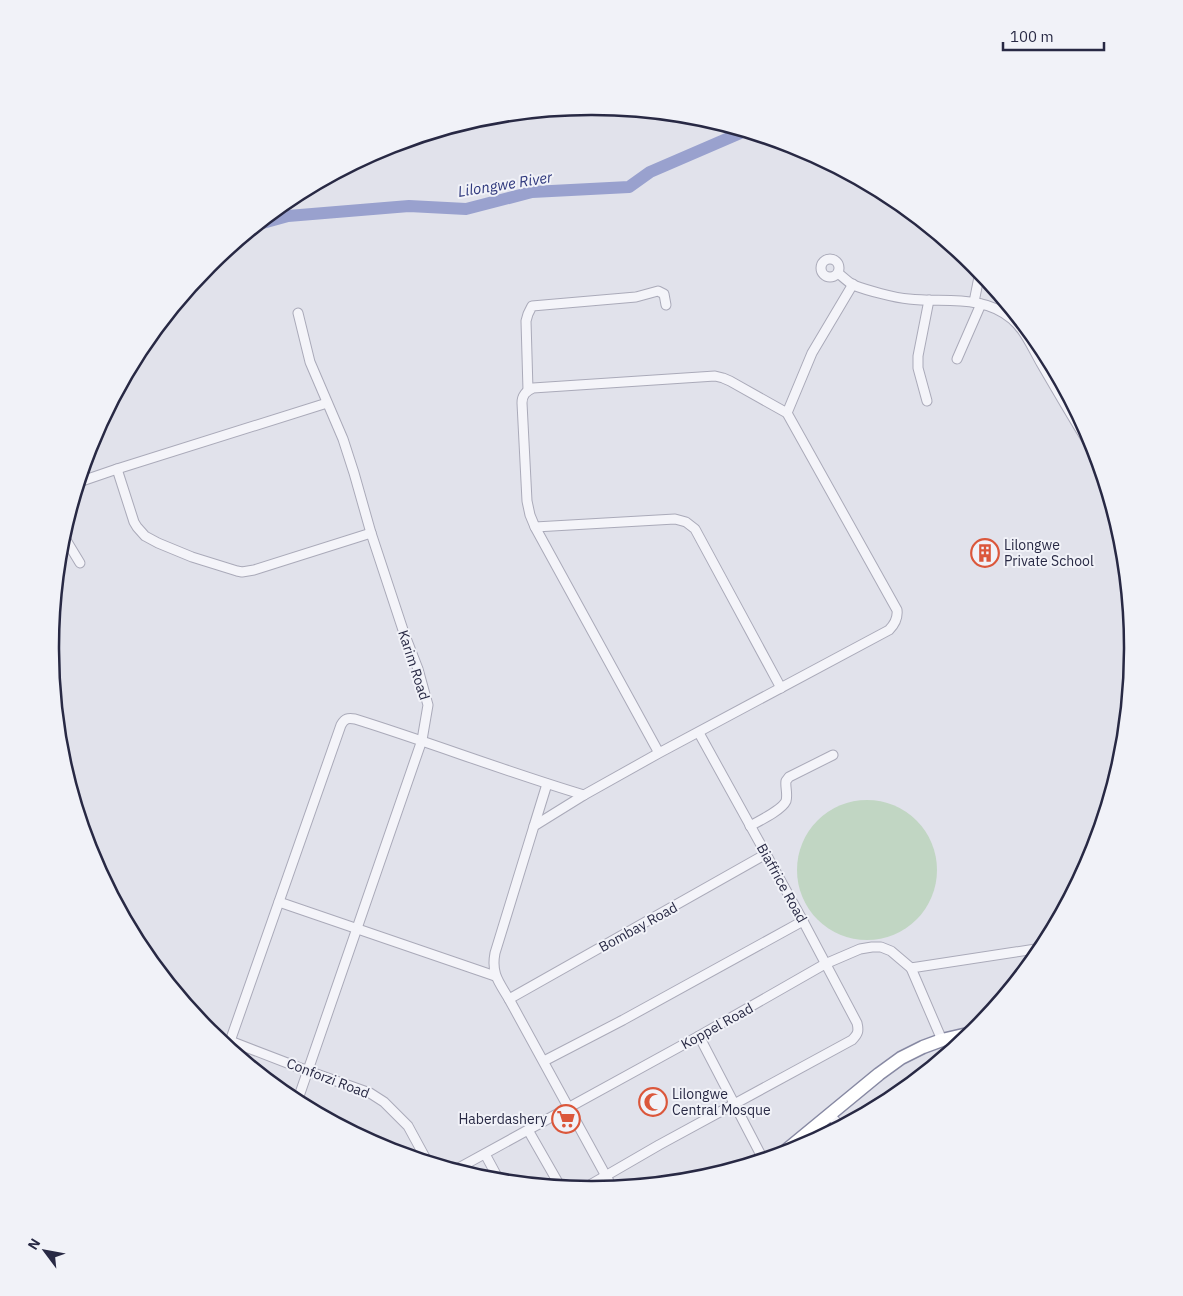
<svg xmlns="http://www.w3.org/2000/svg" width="1183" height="1296" font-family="'IBM Plex Sans',sans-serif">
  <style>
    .pitch { fill: #c1d6c3 }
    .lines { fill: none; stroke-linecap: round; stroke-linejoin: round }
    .river { stroke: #99a1ce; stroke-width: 12 }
    .minor-casing { stroke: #aaaab9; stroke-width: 11 }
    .highway-casing { stroke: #8789a3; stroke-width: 15 }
    .minor { stroke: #f4f4f9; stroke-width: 9 }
    .highway { stroke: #fff; stroke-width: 12 }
    .labels { text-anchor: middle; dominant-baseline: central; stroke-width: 4; stroke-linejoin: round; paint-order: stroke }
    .poi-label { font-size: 14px; fill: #282944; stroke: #f1f2f8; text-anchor: start }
    .street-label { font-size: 14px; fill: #282944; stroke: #f1f2f8 }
    .water-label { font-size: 15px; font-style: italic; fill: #2e377c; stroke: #f1f2f8 }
    .rim { fill: none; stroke: #282944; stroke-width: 2.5 }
  </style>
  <rect width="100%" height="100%" fill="#e1e2eb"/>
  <circle class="pitch" cx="867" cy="870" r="70"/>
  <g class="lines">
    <path class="river" d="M259,224L288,216L409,206L466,209L532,192L629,187L650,172L745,131"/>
    <defs>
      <g id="minor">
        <circle cx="830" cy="268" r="9"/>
        <path d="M838,273C843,277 848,282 853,285C866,290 895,298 909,299C943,303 983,294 1012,319C1025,330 1033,349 1041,363C1059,394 1077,425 1096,455"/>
        <path d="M974,302L980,272"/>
        <path d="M957,359L981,304"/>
        <path d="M528,390L526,321L528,314L532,306L636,297L658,291L664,294L666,305"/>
        <path d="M927,401L918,368V356L929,300"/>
        <path d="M787,413L812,353L853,284"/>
        <path d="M117,469L134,522L137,527L145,536L158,543L192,557L237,571L242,572L254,570L371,533"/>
        <path d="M79,482L117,469L327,403"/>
        <path d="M535,527L675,519L686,522L695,529L781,688"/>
        <path d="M63,535L80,563"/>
        <path d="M534,826L547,784"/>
        <path d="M750,826C759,821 782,810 786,801C788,794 785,787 786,781L789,777L833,755"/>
        <path d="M279,902L495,976"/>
        <path d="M911,968L1042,948"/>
        <path d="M509,999L766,854"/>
        <path d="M699,1036L763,1159"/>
        <path d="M230,1041L308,1071L370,1093L384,1102L408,1126L427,1161"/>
        <path d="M228,1047L341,725C345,718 348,718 355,719C432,743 507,772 584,795"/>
        <path d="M544,1061L623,1020L803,921"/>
        <path d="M297,1102L422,740L428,705L426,698L418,669L404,633L371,533L354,473L343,439L310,362L298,313"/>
        <path d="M829,1114L840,1126"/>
        <path d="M528,1130L560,1186"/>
        <path d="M485,1154L499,1180"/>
        <path d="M455,1170L699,1036L825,964L860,949L872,947H881L891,951L911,968L942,1040"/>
        <path d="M612,1187L509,999C499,982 491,974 495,953L534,826L584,795L659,753L889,630C895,624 898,618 897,610L787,413L730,381L723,378L715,376L533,388C526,391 522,395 522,403L527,501L530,515L535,527L659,753"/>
        <path d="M583,1189L659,1145L852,1040C858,1034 859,1031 857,1023L803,921L699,733"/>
      </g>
      <path id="highway" d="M783,1153L879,1074L901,1058L923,1047L942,1040L972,1033"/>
    </defs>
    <use href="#minor" class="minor-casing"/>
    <use href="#highway" class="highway-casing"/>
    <use href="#minor" class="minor"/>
    <use href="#highway" class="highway"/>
  </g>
  <defs>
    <symbol id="building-ring" viewBox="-11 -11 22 22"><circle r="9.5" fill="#f1f2f8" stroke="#db573b" stroke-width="1.5"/><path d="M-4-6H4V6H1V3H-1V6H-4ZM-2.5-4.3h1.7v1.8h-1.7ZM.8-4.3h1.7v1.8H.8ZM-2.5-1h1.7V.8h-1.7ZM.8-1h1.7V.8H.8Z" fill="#db573b"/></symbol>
    <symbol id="mosque-ring" viewBox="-11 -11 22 22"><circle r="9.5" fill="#f1f2f8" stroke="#db573b" stroke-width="1.5"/><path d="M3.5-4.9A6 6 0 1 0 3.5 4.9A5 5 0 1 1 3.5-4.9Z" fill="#db573b"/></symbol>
    <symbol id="supermarket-ring" viewBox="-11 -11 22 22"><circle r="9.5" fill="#f1f2f8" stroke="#db573b" stroke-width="1.5"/><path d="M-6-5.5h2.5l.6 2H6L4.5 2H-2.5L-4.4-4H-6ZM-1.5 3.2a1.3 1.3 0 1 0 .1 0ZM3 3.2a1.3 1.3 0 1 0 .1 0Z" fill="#db573b"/></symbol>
  </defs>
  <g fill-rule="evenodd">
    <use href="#building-ring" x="969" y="537" width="32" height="32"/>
    <use href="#mosque-ring" x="637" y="1086" width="32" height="32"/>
    <use href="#supermarket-ring" x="550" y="1103" width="32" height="32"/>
  </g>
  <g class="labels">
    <g class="poi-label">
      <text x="1004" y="545">Lilongwe<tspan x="1004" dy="16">Private School</tspan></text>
      <text x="672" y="1094">Lilongwe<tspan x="672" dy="16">Central Mosque</tspan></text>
      <text x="547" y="1119" text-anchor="end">Haberdashery</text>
    </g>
    <g class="street-label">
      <text transform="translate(414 665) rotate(72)">Karim Road</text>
      <text transform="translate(782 883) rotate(61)">Biaffrice Road</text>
      <text transform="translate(638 927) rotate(-29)">Bombay Road</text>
      <text transform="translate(717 1026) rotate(-29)">Koppel Road</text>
      <text transform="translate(328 1078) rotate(21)">Conforzi Road</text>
    </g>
    <g class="water-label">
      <text transform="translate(505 184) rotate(-9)">Lilongwe River</text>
    </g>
  </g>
  <path d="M0 0H1183V1296H0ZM591 115H592A532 532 0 0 1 1124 647V649A532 532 0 0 1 592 1181H591A532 532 0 0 1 59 649V647A532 532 0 0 1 591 115Z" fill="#f1f2f8" fill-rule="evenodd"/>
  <path class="rim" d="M591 115H592A532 532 0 0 1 1124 647V649A532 532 0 0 1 592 1181H591A532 532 0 0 1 59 649V647A532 532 0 0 1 591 115Z"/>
  <g transform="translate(45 1251) rotate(302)" stroke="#f1f2f8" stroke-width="4" paint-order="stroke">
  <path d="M0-4L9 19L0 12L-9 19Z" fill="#282944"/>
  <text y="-8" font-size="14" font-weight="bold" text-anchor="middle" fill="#282944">N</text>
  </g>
  <path d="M1003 42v8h101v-8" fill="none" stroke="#282944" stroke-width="2.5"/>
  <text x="1010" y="42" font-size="15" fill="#282944" stroke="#f1f2f8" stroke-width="4" paint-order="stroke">100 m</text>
</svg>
